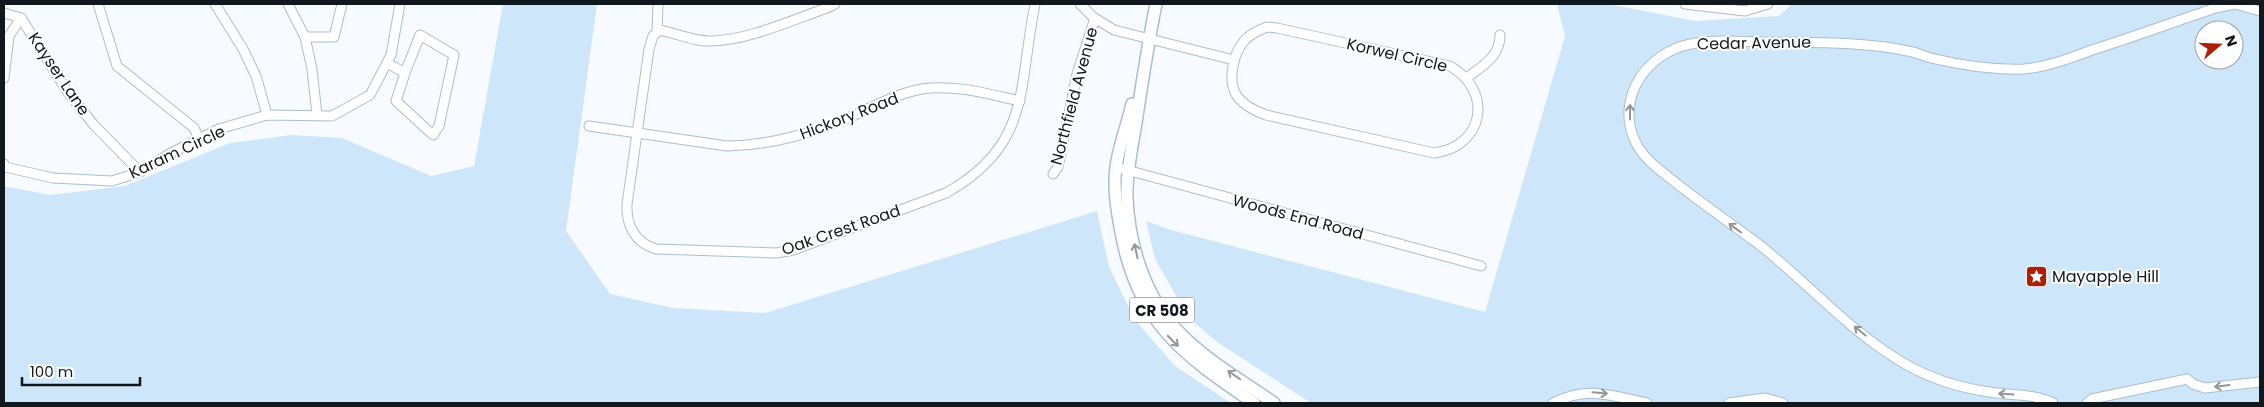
<svg xmlns="http://www.w3.org/2000/svg" width="2264" height="407" font-family="Poppins,sans-serif">
  <style>
    .green { fill: #cee6f9; fill-rule: evenodd }
    .lines { fill: none; stroke-linecap: round; stroke-linejoin: round }
    .minor-casing { stroke: #aabece; stroke-width: 11 }
    .major-casing { stroke: #aabece; stroke-width: 14 }
    .minor { stroke: #fff; stroke-width: 9 }
    .major { stroke: #fff; stroke-width: 11 }
    .oneway { stroke: #949799 }
    .labels { text-anchor: middle; dominant-baseline: central; stroke-width: 4; stroke-linejoin: round; paint-order: stroke }
    .shield { fill: #fff; stroke: #585d61; stroke-width: 1 }
    .shield-label { font-size: 15px; font-weight: bold; fill: #11181d }
    .street-label { font-size: 16px; fill: #11181d; stroke: #fff }
    .poi-label { font-size: 16px; fill: #11181d; stroke: #fff; text-anchor: start }
  </style>
  <rect width="100%" height="100%" fill="#f7fbff"/>
  <g class="green">
    <path d="M503,4H597L566,231L610,294L673,308L765,313L1097,211L1109,267L1135,320L1175,366L1231,403H4V186L50,195L125,186L230,143L292,135L342,138L431,176L474,166Z"/>
    <path d="M1557,4H1609L1695,21L1779,16L1792,4H2260V403H1311L1217,342L1189,318L1155,259L1146,221L1171,230L1485,312L1565,36ZM2204,30H2234V60H2204Z"/>
  </g>
  <g class="lines">
    <defs>
      <g id="minor">
        <path d="M98,4L117,66L194,128L199,139"/>
        <path d="M215,4L243,49L256,76L267,115"/>
        <path d="M288,4L305,37L312,69L317,115"/>
        <path d="M658,4L657,32L653,36L649,49L627,204C626,225 635,243 656,249L777,253L793,250L946,193C1032,145 1018,87 1035,4"/>
        <path d="M1080,4L1093,17L1114,30L1234,60"/>
        <path d="M1685,4L1745,11L1768,4"/>
        <path d="M4,13L21,18L9,36L4,78"/>
        <path d="M21,18L67,91L94,125L140,172"/>
        <path d="M1267,27L1277,28L1450,66C1494,91 1484,147 1434,153L1266,115C1255,111 1244,106 1237,96C1227,81 1233,54 1244,41C1250,34 1259,30 1267,27Z"/>
        <path d="M657,32L659,30C677,33 693,42 712,41C749,40 792,20 827,8L835,4"/>
        <path d="M305,37H334L342,4"/>
        <path d="M387,63L405,73L396,101L433,135L439,126L454,55L420,35L405,73"/>
        <path d="M1467,78C1483,65 1500,57 1500,35"/>
        <path d="M589,126L727,146C773,145 813,133 855,115C876,105 899,93 922,89C955,84 988,94 1020,101"/>
        <path d="M4,164L5,167L53,178L112,181L140,172L171,153L219,129L267,115L332,116L370,95L391,55L400,4"/>
        <path d="M1123,169L1481,266"/>
        <path d="M1053,174L1058,167L1077,74L1095,18"/>
        <path d="M1553,403C1589,385 1611,396 1647,403"/>
        <path d="M1729,403L1765,398L1783,403"/>
        <path d="M2053,403C2033,393 2012,396 1990,392C1960,388 1934,380 1907,365C1852,334 1810,285 1761,246C1733,225 1704,205 1676,183C1661,171 1643,159 1635,141C1615,98 1647,52 1691,44C1713,39 1739,42 1761,42C1810,43 1861,41 1908,51C1916,52 1923,56 1931,58C1960,65 1994,70 2024,69C2047,67 2071,58 2092,50C2133,37 2174,22 2215,8L2235,4L2260,11"/>
        <path d="M2087,403L2092,399L2187,379L2193,384L2205,388L2260,382"/>
      </g>
      <g id="major">
        <path d="M1156,4C1148,43 1142,83 1136,123C1132,148 1126,173 1127,198C1129,245 1145,296 1177,330C1205,360 1241,380 1274,403"/>
        <path d="M1132,104C1127,125 1119,146 1116,167C1113,188 1117,211 1121,232C1137,322 1183,355 1254,403"/>
      </g>
    </defs>
    <use href="#minor" class="minor-casing"/>
    <use href="#major" class="major-casing"/>
    <use href="#minor" class="minor"/>
    <use href="#major" class="major"/>
  </g>
  <defs><path id="oneway-shaft" d="M-6 0H5M1.5-3L5.5 0L1.5 3" fill="none" stroke-width="1.6" stroke-linecap="round" stroke-linejoin="round" transform="scale(1.25)"/></defs>
  <g class="oneway">
    <use href="#oneway-shaft" transform="translate(1630 112) rotate(-90)"/>
    <use href="#oneway-shaft" transform="translate(1735 228) rotate(-144)"/>
    <use href="#oneway-shaft" transform="translate(1136 251) rotate(-102)"/>
    <use href="#oneway-shaft" transform="translate(1860 331) rotate(-141)"/>
    <use href="#oneway-shaft" transform="translate(1173 341) rotate(45)"/>
    <use href="#oneway-shaft" transform="translate(1234 375) rotate(-145)"/>
    <use href="#oneway-shaft" transform="translate(2222 386) rotate(173)"/>
    <use href="#oneway-shaft" transform="translate(1600 393) rotate(5)"/>
    <use href="#oneway-shaft" transform="translate(2006 394) rotate(-176)"/>
  </g>
  <defs>
    <symbol id="sight-square" viewBox="-11 -11 22 22"><rect x="-9" y="-9" width="18" height="18" rx="4" fill="#ad1f06" stroke="#fff"/><path d="M0-6L1.8-2.2L6-1.7L2.9 1.2L3.7 5.4L0 3.3L-3.7 5.4L-2.9 1.2L-6-1.7L-1.8-2.2Z" fill="#fff"/></symbol>
  </defs>
  <g fill-rule="evenodd">
    <use href="#sight-square" x="2024" y="264" width="25" height="25"/>
  </g>
  <g class="labels">
    <rect class="shield" x="1129.5" y="297.5" width="65" height="25" rx="4"/>
    <g class="shield-label">
      <text x="1162" y="310">CR 508</text>
    </g>
    <g class="street-label">
      <text transform="translate(1754 43) rotate(-1)">Cedar Avenue</text>
      <text transform="translate(1397 55) rotate(13)">Korwel Circle</text>
      <text transform="translate(59 74) rotate(56)">Kayser Lane</text>
      <text transform="translate(1074 96) rotate(-75)">Northfield Avenue</text>
      <text transform="translate(849 116) rotate(-21)">Hickory Road</text>
      <text transform="translate(177 152) rotate(-25)">Karam Circle</text>
      <text transform="translate(1298 217) rotate(15)">Woods End Road</text>
      <text transform="translate(841 230) rotate(-19)">Oak Crest Road</text>
    </g>
    <g class="poi-label">
      <text x="2052" y="276">Mayapple Hill</text>
    </g>
  </g>
  <rect width="2264" height="407" fill="none" stroke="#11181d" stroke-width="10"/>
  <g transform="translate(2219 45) rotate(71)"><circle r="24" fill="#ffffff" stroke="#a0a3a5"/>
  <path d="M0-4L9 19L0 12L-9 19Z" fill="#ad1f06"/>
  <text y="-8" font-size="14" font-weight="bold" text-anchor="middle" fill="#11181d">N</text>
  </g>
  <path d="M22 377v8h118v-8" fill="none" stroke="#11181d" stroke-width="2.5"/>
  <text x="30" y="377" font-size="15" fill="#11181d" stroke="#ffffff" stroke-width="4" paint-order="stroke">100 m</text>
</svg>
